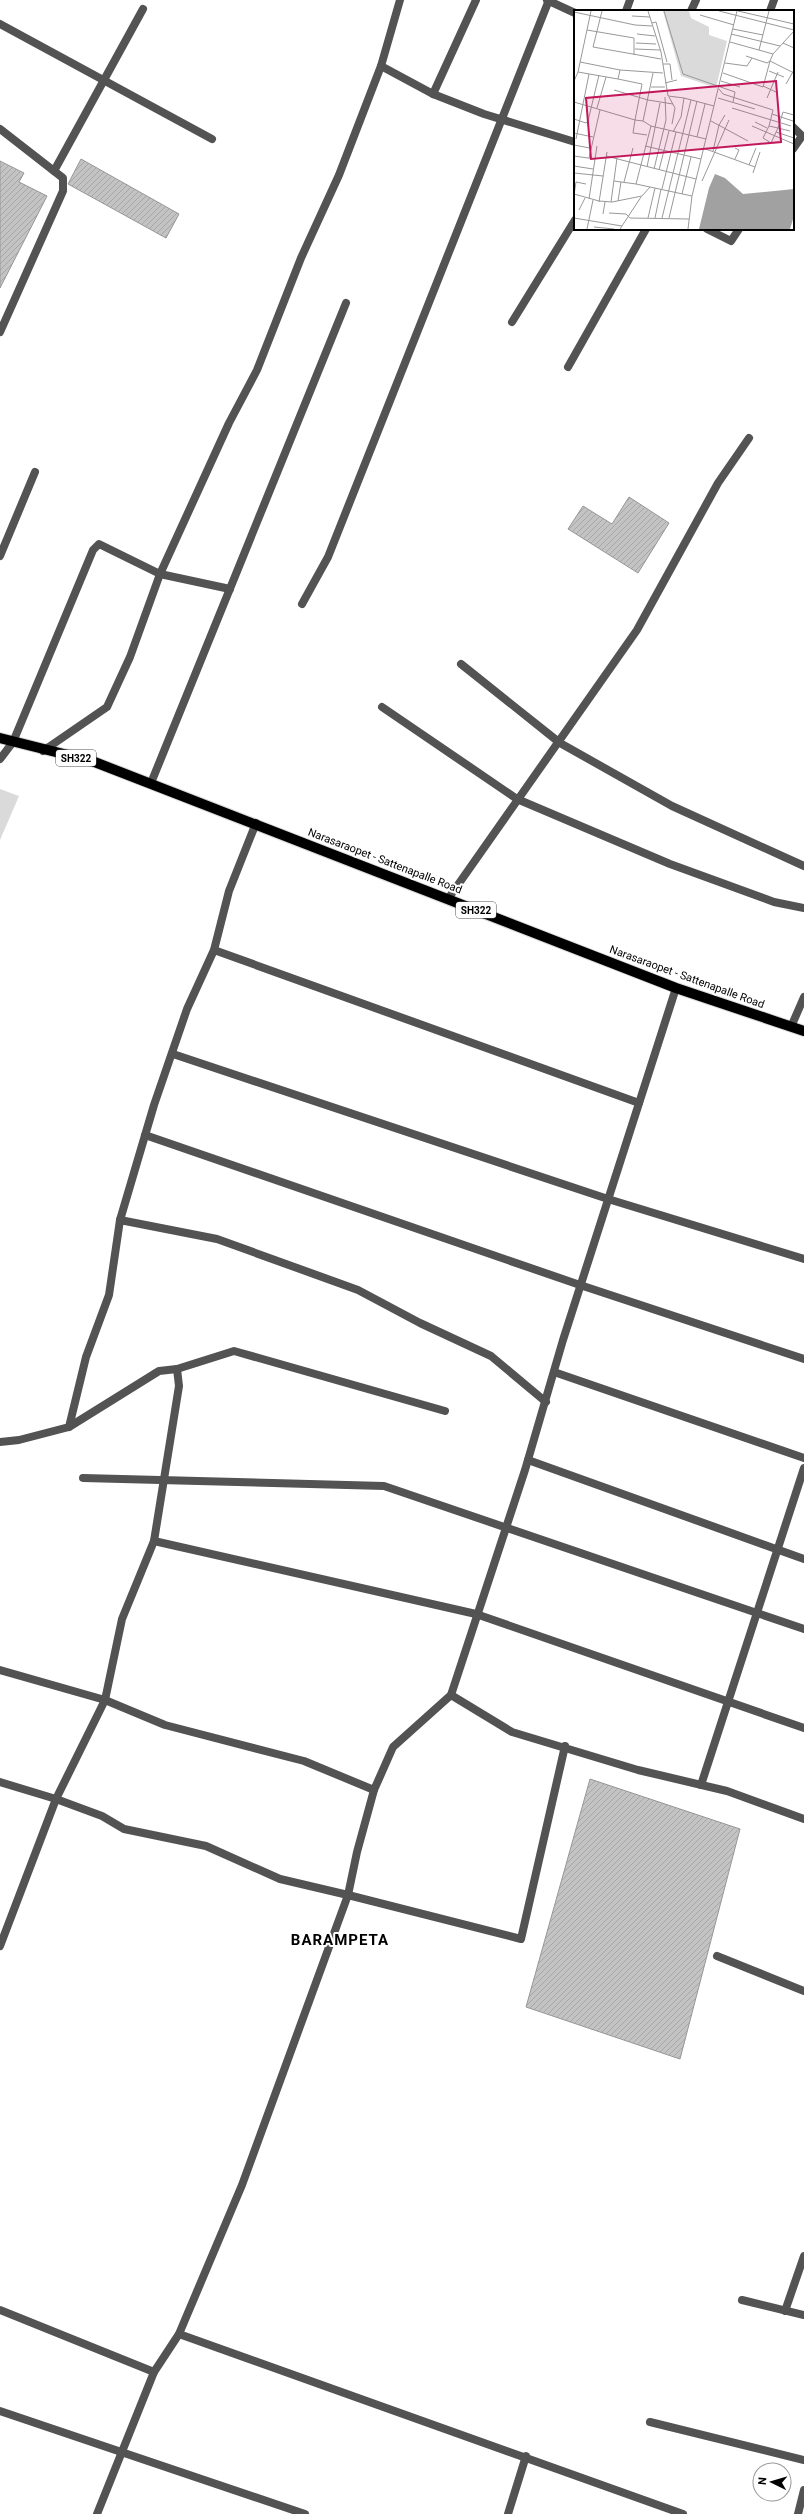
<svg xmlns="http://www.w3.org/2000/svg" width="804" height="2514" font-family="Roboto,sans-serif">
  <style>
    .grass { fill: #dadada }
    .building { fill: url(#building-hatch); stroke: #979797 }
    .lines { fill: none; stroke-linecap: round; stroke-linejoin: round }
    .primary-casing { stroke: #dbdbdb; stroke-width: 12 }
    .minor { stroke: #535353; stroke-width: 8 }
    .primary { stroke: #000; stroke-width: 10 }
    .labels { text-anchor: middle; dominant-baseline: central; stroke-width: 4; stroke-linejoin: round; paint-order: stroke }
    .shield { fill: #fff; stroke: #4c4c4c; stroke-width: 1 }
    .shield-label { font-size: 10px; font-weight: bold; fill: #000 }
    .street-label { font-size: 11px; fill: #000; stroke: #fff }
    .district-label { font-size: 15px; font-weight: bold; letter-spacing: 1px; fill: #000; stroke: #fff }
    .inset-road { fill: none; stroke: #999; stroke-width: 1 }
    .view { fill: #c2185b; fill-opacity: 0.15; stroke: #c2185b; stroke-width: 2 }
    .inset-edge { fill: none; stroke: #000; stroke-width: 2 }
  </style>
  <defs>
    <pattern id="building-hatch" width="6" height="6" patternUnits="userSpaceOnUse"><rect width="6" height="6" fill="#c3c3c3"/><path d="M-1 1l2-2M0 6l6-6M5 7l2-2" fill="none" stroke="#a6a6a6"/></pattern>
  </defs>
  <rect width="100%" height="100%" fill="#fff"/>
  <path class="grass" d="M0,789L19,796L0,840Z"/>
  <g class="building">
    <path d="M81,159L179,214L166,238L68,184Z"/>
    <path d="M0,161L24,173L19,182L47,196L0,288Z"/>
    <path d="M629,497L669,523L638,573L568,529L583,506L612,524Z"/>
    <path d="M590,1779L740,1829L680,2059L526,2007Z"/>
  </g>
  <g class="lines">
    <defs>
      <path id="primary" d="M0,738L92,761L676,988L804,1031"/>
    </defs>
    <use href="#primary" class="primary-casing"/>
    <g class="minor">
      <path d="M547,0L575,13"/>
      <path d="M626,11L630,0"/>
      <path d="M691,11L696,0"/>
      <path d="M770,11L774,0"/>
      <path d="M0,24L212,139"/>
      <path d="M381,66L400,0"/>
      <path d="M433,94L476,0"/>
      <path d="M793,127L802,136L793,149"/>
      <path d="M0,129L63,178V191L0,332"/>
      <path d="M54,171L143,9"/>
      <path d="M707,229L731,241L739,229"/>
      <path d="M512,322L575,220"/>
      <path d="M568,367L646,229"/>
      <path d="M0,556L35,472"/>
      <path d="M302,604L328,557L549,0"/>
      <path d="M461,664L560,743L672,806L804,866"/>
      <path d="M382,707L517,799L670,864L774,902L804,908"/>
      <path d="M43,751L107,707L130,657L160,574L229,423L257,370L301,258L339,175L381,66L433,94L484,114L575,142"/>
      <path d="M0,759L13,742L93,550L99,544L160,574L230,589"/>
      <path d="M151,783L346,303"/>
      <path d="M448,899L637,630L718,483L749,438"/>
      <path d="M214,950L639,1103"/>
      <path d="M791,1027L804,997"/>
      <path d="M173,1054L608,1199L804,1259"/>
      <path d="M145,1135L580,1285L804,1359"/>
      <path d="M120,1220L154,1105L187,1009L214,950L229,891L256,823"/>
      <path d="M554,1372L804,1458"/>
      <path d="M69,1427L159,1371L177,1369L234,1351L445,1411"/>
      <path d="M0,1442L19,1440L69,1427L86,1357L109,1295L120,1220L217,1239L358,1290L420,1323L491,1356L546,1402"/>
      <path d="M528,1460L804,1559"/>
      <path d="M83,1478L384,1486L804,1629"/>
      <path d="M154,1541L476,1614L804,1728"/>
      <path d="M0,1670L105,1700L165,1725L304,1761L374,1790L393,1747L451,1695L512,1732L638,1770L727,1791L804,1819"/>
      <path d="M451,1695L525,1470L563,1340L676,988"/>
      <path d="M0,1782L56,1799L102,1816L124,1829L206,1846L280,1879L348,1895L357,1852L374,1790"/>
      <path d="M701,1785L804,1468"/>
      <path d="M0,1946L56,1799L105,1700L122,1619L154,1541L179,1386L177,1369"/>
      <path d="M717,1956L804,1991"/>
      <path d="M742,2300L804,2315"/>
      <path d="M0,2310L154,2372"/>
      <path d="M785,2311L804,2256"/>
      <path d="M179,2334L683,2514"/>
      <path d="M0,2411L305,2514"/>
      <path d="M650,2422L804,2460"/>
      <path d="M97,2514L154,2372L179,2334L242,2185L348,1895L521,1939L565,1746"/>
      <path d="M508,2514L526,2456"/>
      <path d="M798,2514L804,2490"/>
    </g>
    <use href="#primary" class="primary"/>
  </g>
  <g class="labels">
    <g class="shield">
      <rect x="56" y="750" width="40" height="16" rx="3"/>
      <rect x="456" y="902" width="40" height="16" rx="3"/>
    </g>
    <g class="shield-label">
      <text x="76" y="758">SH322</text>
      <text x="476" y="910">SH322</text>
    </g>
    <g class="street-label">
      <text transform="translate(385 861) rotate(21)">Narasaraopet - Sattenapalle Road</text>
      <text transform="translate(687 977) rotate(20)">Narasaraopet - Sattenapalle Road</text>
    </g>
    <g class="district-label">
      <text x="340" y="1940">BARAMPETA</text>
    </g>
  </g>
  <g transform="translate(574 10)">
    <rect width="220" height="220" fill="#fff"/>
    <path d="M89,1H115L117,8L135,17V25L153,31L142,78L107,66Z" fill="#dadada"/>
    <path d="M141,164L151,168L169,184L220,179V206L216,219H125L135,178Z" fill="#a1a1a1"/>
    <path class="inset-road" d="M28,1L19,37L87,49M74,1L87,42L94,86L110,88L107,107L99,122M90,1L109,64L161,82L159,92M145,1L220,20M164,1L220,14M0,2L61,15L78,16M126,5L160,15M58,6L76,7M78,13L82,12L93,52M159,19L189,25M13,20L60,28V45M63,24L81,26M157,24L206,36M156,32L199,44L196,51L220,63M62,33L82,34M209,33L220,38M61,39L86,40M185,40L195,1M199,44L220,21M6,52L46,60M151,53L173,56L178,48M89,54H96L98,70M195,61L210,67M4,62L17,1M149,63L189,77L196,51L193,53L172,46M0,71L4,62L44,69M147,71L166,77M91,73L103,70M212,74L220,60M189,76L202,82M77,77H91M145,79L149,84L199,100L195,116L204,118L209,102L220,105M40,80L74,90L99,94M95,87L101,98L98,114M110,88L140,96M144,88L181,99M193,88L204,62M0,92L61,110L59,123L73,125M23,98L32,67M158,98L217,116M198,104L219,111M0,109L12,113L14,111L25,65M69,111L61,110L68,74L44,69L46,60L89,63M137,111L174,131M181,112L193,118M77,116L132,129M178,116L220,134M195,116L189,128L197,133L204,118L216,121M202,122L220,128M0,123L19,127M123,127L131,94M2,129L15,64M0,135L16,138M71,136L127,149M129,138L181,157M139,141L145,115L151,105M0,146L21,149M32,146L122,169M15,148L26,100M161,149L165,140L161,138M175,155L182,138M0,156L19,159M73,157L86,93M80,159L92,110L91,87M85,160L95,121M0,163L29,166M179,163L186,142M40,171L62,174M128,171L155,110M50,172L59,138M76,177L62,174L77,116L69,111L79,63M88,179L102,122M0,184L25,191L38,192L68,186L76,177L118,186M108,184L117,147M0,185L2,172L12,174M15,189L23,136M44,191L47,172M25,192L33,142M37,192L43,148M5,200L11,188M35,203L52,204L56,208L115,209M29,204L31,192M0,208L48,216M74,208L81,178M81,208L87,179M88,208L117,90M95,208L123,91M20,217L40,219M13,219L19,190M46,219L67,187M114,219L118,186L163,1"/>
    <path class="view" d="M202,71L207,132L17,149L12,88Z"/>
    <rect width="220" height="220" class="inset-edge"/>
  </g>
  <g transform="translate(772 2482) rotate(275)"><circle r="19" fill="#ffffff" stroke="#999999"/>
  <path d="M0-3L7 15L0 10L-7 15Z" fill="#000000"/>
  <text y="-6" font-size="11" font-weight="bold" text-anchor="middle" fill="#000000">N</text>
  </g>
</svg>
